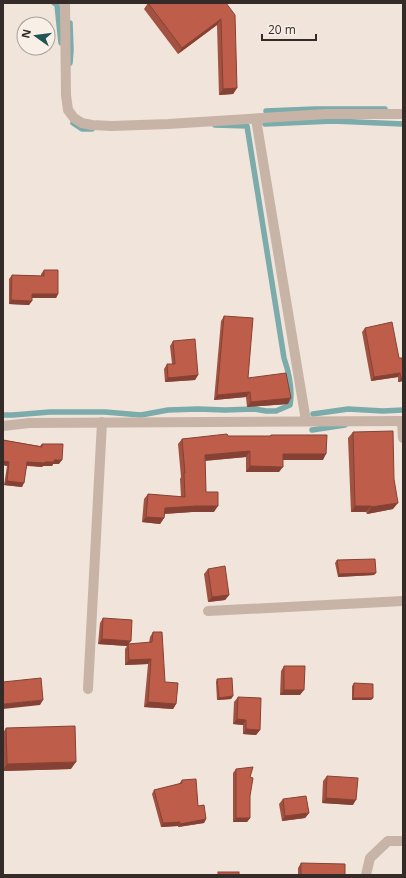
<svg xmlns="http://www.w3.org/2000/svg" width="406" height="878" font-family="'Open Sans',sans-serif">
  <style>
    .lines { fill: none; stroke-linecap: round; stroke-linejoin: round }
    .stream { stroke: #7babaa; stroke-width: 5.5 }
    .minor { stroke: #c7b4a7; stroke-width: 10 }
    .wall { fill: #a35140 }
    .shaded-wall { fill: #854234 }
    .building { fill: #be5e4a; stroke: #854234 }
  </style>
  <rect width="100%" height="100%" fill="#f0e4db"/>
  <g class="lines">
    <g class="stream">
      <path d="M54,3L57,5L61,43"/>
      <path d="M70,63L71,50L70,23"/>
      <path d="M266,111L315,109H385"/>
      <path d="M73,123L82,129H92"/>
      <path d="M265,124L333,121L403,124"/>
      <path d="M313,414L348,409L383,411L403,410"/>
      <path d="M3,415H13L50,412H105L141,415L168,410L198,409L225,410L254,409L266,411H276L290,405C293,389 289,373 284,358L247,126L215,125"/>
      <path d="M312,430L345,425"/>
    </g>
    <g class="minor">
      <path d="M65,3L66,95L68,110L74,118L82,123L92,125L112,126L168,124L327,114H403"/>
      <path d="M256,119L306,421"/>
      <path d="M402,421L403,438"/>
      <path d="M3,426L29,423L403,421"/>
      <path d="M208,611L403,601"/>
      <path d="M88,689L102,422"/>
      <path d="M366,875L370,858L388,841H403"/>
    </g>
  </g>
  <g class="wall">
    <path d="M148,3H226L237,88L233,94L219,95L217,25L178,54L144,9Z"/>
    <path d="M44,270L58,294L56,298H32L29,305L9,304V279L12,275L41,276V274Z"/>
    <path d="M224,316L248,378L288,404L247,407L246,397L214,400L221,321Z"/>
    <path d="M365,328L399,358H403V381L398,382V377L371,381L362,332Z"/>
    <path d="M173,341L198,375L195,380L165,382L164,369L167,364H172L170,346Z"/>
    <path d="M353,432L393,509L367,514L366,512H351L348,438Z"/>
    <path d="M271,435L323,460H283L279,472H246V457L205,461L206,492L214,512H192L165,514L164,518L160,524L142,522L144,499L148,494L181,497L180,479L181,477L178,444L182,439L228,436H270Z"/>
    <path d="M3,440L40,446L42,444L59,464H53L52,466H43L42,467L27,466L22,487L4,485L7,466L3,465Z"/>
    <path d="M337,560L374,575L338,577L335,563Z"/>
    <path d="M208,569L229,595L225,600L208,602L204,574Z"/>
    <path d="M103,618L129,644L149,643L150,637L153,632L165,682L176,704L173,709L144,707L148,664L125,665V649L127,646L98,644L100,623Z"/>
    <path d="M284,666L300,695H280L281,671Z"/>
    <path d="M217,679L233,696L231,699L217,700L216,682Z"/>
    <path d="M354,683L373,698L371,700H352V686Z"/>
    <path d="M238,697L260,730L256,735L243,734V725L233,724L234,702Z"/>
    <path d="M6,728L71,769L3,771V733Z"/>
    <path d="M236,769L250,777V818L247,822H233V773Z"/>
    <path d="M327,776L353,805L322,803L323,781Z"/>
    <path d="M182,780L206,819L204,823L178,827V826L161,827L152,794L154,790L179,784Z"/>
    <path d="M283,799L309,813L305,818L282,821L279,804Z"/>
    <path d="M301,863L345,875H298V868Z"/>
  </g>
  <g class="shaded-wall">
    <path d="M221,19L217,25L178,54L182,48Z"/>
    <path d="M237,88L233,94L219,95L223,89Z"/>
    <path d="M32,294H58L56,298H29Z"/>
    <path d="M11,300L32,301L29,305L9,304Z"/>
    <path d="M400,373L398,377L371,381L374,377Z"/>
    <path d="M198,375L195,380L165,382L168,378Z"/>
    <path d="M401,378H403V381L398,382Z"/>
    <path d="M250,392L246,397L214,400L217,395Z"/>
    <path d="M291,398L288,404L247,407L251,402Z"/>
    <path d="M250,451L246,457L201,461L205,455Z"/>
    <path d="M283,454H326L323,460H279Z"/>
    <path d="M54,460H62L59,464H53L52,466H43L42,467L25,465L27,462H45Z"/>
    <path d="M3,461L9,462L7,466L3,465Z"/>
    <path d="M250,466L283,467L279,472H246Z"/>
    <path d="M7,481L24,483L22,487L4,485Z"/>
    <path d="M398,503L393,509L367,514L371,507Z"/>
    <path d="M196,506H218L214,512H192L161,514L165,508Z"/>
    <path d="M355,506H371L366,512H351Z"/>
    <path d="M146,517L164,518L160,524L142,522Z"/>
    <path d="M376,573L374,575L338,577L339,574Z"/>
    <path d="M229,595L225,600L208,602L212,597Z"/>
    <path d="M102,639L131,641L127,646L98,644Z"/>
    <path d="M151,659L148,664L125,665L129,660Z"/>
    <path d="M284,690H304L300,695H280Z"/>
    <path d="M233,696L231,699L217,700L219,698Z"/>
    <path d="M353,698H373L371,700H352Z"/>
    <path d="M43,700L40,705L3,709V704Z"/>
    <path d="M148,702L176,704L173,709L144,707Z"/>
    <path d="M237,719L246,720L243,725L233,724Z"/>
    <path d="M246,729L260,730L256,735L243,734Z"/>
    <path d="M76,762L71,769L3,771V770L7,764Z"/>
    <path d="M326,798L356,800L353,805L322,803Z"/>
    <path d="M309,813L305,818L282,821L285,816Z"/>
    <path d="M236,818H250L247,822H233Z"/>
    <path d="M206,819L204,823L178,827L180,824Z"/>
    <path d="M180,822L178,826L161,827L163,823Z"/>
  </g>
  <g class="building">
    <path d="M148,3H226L235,15L237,88L223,89L221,19L182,48Z"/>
    <path d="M44,270H58V294H32V301L11,300L12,275L44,276Z"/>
    <path d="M224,316L253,318L248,378L286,373L291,398L251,402L250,392L217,395Z"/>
    <path d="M392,322L399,358H403V378H401L400,373L374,377L365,328Z"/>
    <path d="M195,339L198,375L168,378L167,364H175L173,341Z"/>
    <path d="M393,431L394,479L398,503L371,507V506H355L353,432Z"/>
    <path d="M227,434L228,436H271V435H327L326,454H283V467L250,466V451L205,455L206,492H218V506H196L165,508L164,518L146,517L148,494L185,497L184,473H185L182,439Z"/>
    <path d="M3,440L42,447V444H63L62,460H54V462H45V463L27,462L24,483L7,481L9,462L3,461Z"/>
    <path d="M375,559L376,573L339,574L337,560Z"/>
    <path d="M225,566L229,595L212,597L208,569Z"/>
    <path d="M103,618L132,620L131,641L102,639Z"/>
    <path d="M153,632H162L165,682L178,683L176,704L148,702L151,659L129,660L128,644L152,642Z"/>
    <path d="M284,666H305L304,690H284Z"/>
    <path d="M41,678L43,700L3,704V682Z"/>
    <path d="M232,678L233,696L219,698L217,679Z"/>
    <path d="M354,683L373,684V698H353Z"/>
    <path d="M238,697L261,698L260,730L246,729V720L237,719Z"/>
    <path d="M75,726L76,762L7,764L6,728Z"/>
    <path d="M253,767L250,777L253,778L250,796V818H236V769Z"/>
    <path d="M327,776L358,778L356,800L326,798Z"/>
    <path d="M196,779L198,806L204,805L206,819L180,824V822L163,823L154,790L182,783V780Z"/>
    <path d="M306,796L309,813L285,816L283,799Z"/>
    <path d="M301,863L345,864V875H301Z"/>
    <rect x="218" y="872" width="21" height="3"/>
  </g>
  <rect width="406" height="878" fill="none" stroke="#342a27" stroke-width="8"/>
  <g transform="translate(36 36) rotate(284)"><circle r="19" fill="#f8efe7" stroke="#aaa09a"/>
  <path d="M0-3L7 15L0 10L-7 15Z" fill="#205353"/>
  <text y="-6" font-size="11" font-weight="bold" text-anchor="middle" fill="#342a27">N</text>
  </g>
  <path d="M262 34v6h54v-6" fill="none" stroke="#342a27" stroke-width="2"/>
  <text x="268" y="34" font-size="12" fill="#342a27" stroke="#f8efe7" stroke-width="3" paint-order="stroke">20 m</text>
</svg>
